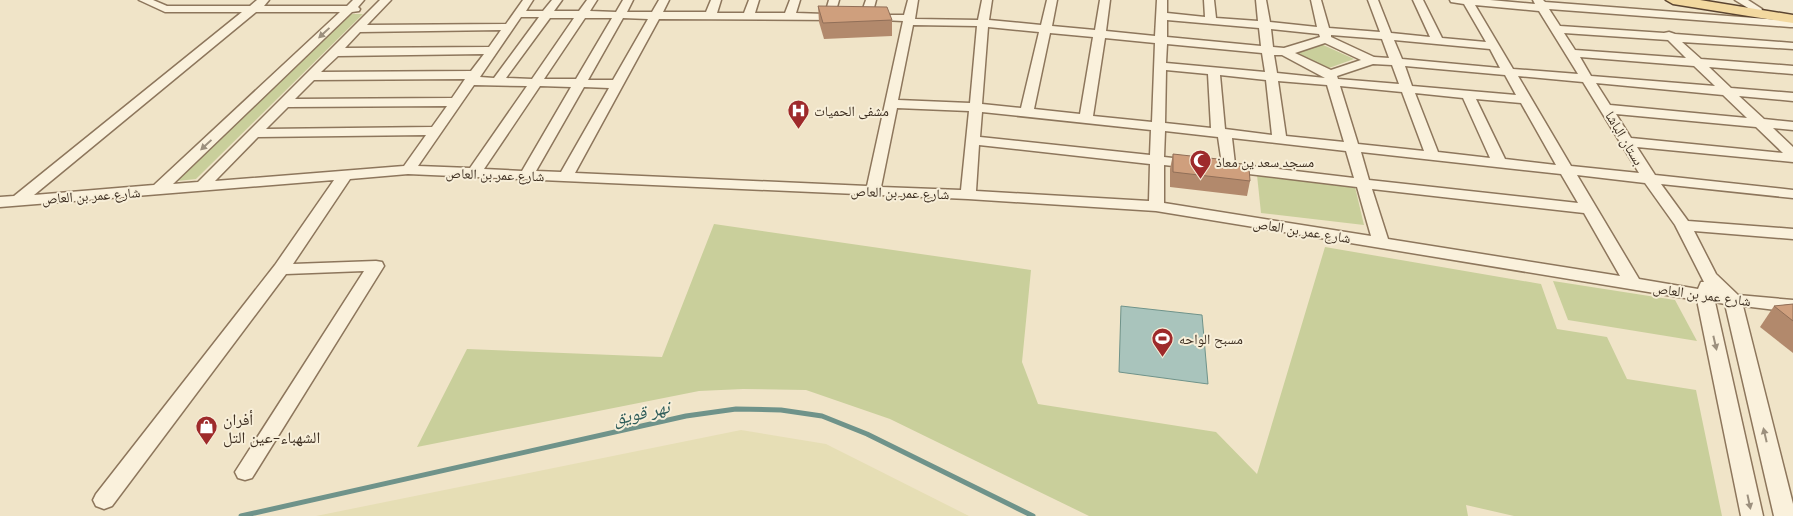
<svg xmlns="http://www.w3.org/2000/svg" width="1793" height="516" font-family="'Playfair Display','Noto Naskh Arabic',serif">
  <style>
    .farmland { fill: #e6deb5 }
    .green { fill: #c9cf9b }
    .water { fill: #a9c4bc; stroke: #6f938a }
    .lines { fill: none; stroke-linecap: round; stroke-linejoin: round }
    .stream { stroke: #6f938a; stroke-width: 5 }
    .minor-casing { stroke: #8d765c; stroke-width: 3 }
    .major-casing { stroke: #5b4430; stroke-width: 3 }
    .minor { fill: #faf1dc; fill-rule: evenodd }
    .major { fill: #f3d9a0; fill-rule: evenodd }
    .wall { fill: #b2896c }
    .building { fill: #cf9f7d; stroke: #916f58 }
    .oneway { fill: #9c907e }
    .labels { text-anchor: middle; dominant-baseline: central; stroke-width: 4; stroke-linejoin: round; paint-order: stroke }
    .poi-label { font-size: 14px; fill: #3d2e20; stroke: #f7eed8; text-anchor: start }
    .street-label { font-size: 14px; fill: #3d2e20; stroke: #f7eed8 }
    .near-poi-label { font-size: 16px; fill: #3d2e20; stroke: #f7eed8; text-anchor: start }
    .near-water-label { font-size: 18px; font-style: italic; fill: #2f5d5a; stroke: #f7eed8 }
  </style>
  <rect width="100%" height="100%" fill="#f0e4c8"/>
  <path class="farmland" d="M741,430L826,444L969,516H316Z"/>
  <g class="green">
    <path d="M350,14H363L196,179L177,181Z"/>
    <path d="M1321,44L1354,59L1329,68L1296,53Z"/>
    <path d="M1257,175L1355,187L1364,225L1261,213Z"/>
    <path d="M714,224L1031,270L1022,362L1038,404L1216,432L1257,474L1325,247L1541,284L1557,329L1607,337L1627,379L1696,390L1722,516H1514L1466,505L1468,516H1089L890,419L806,390L743,389L699,391L417,447L467,349L662,357Z"/>
    <path d="M1553,281L1675,300L1697,341L1568,320Z"/>
  </g>
  <path class="water" d="M1121,306L1202,315L1208,384L1119,372Z"/>
  <g class="lines">
    <path class="stream" d="M241,516L686,416L736,409L781,410L822,416L867,434L1033,516"/>
    <defs>
      <g id="minor">
        <path d="M139,0H153L167,6H250L257,0H269L264,6H347L353,0H364L358,7L360,9L359,11L352,12L173,184L198,182L380,0H391L367,25L506,24L523,0H533L526,11H543L552,0H562L554,11H579L587,0H597L590,11L616,12L623,0H633L627,12H652L659,0H669L663,12H706L711,0H721L717,13H744L749,0H759L755,13H785L790,0H800L796,13L825,14L829,0H839L835,14L845,15L847,17L841,20L659,19L575,173L867,186L903,21L862,19L860,17L866,0H876L872,15H904L908,0H918L915,19L978,20L982,0H992L989,20L1041,25L1047,0H1057L1052,26L1095,30L1100,0H1110L1106,31L1155,36L1157,0H1167V13L1205,17L1204,0H1214L1216,18L1258,21L1256,0H1266L1270,22L1317,27L1311,0H1321L1329,28L1380,32L1368,0H1378L1391,33L1430,37L1413,0H1423L1442,38L1486,42L1464,4L1451,2L1450,0H1490L1535,4L1533,0H1543L1545,2L1793,21V27H1790L1549,9L1560,26L1664,33L1669,32L1675,34L1793,43V49L1682,42L1701,59L1793,66V74L1709,67L1731,88L1793,93V101L1739,96L1764,119L1793,122V130L1773,128L1793,147V162L1637,147L1655,175L1793,190V198L1661,184L1688,221L1793,229V239L1694,231L1716,274L1738,295L1793,300V312L1743,306L1793,504V516H1774L1725,304L1715,302L1763,516H1741L1697,300L1156,211L968,199L408,174L350,179L293,264L376,261L382,262L384,266L252,478L245,480L238,478L235,472L364,271L286,274L112,506L104,509L96,506L93,500L96,494L275,265L334,180L0,207V197L14,196L242,12H165ZM1475,5L1539,11L1578,74L1513,69ZM256,12H340L154,185L34,195ZM521,17H539L494,78L480,77ZM550,18H574L532,79L506,78ZM585,18H612L576,79H544ZM623,18L648,19L613,80H588ZM1167,20L1259,28L1261,46L1167,37ZM913,25L977,26L970,103L898,100ZM988,27L1039,32L1021,108L982,104ZM1271,29L1319,34L1320,37L1284,48L1273,47ZM501,30L489,47L345,48L360,32ZM1050,33L1093,37L1080,114L1034,109ZM1564,33L1668,40L1686,58L1575,50ZM1331,35L1382,39L1389,58L1374,57L1331,37ZM1105,38L1155,43L1152,122L1093,116ZM1394,40L1490,49L1500,68L1402,59ZM1325,43L1361,60L1331,70L1295,53ZM1167,44L1262,53L1265,72L1166,63ZM484,54L471,71L321,72L338,56ZM1274,55H1282L1325,78L1277,73ZM1580,57L1694,66L1715,86L1591,76ZM1373,64L1392,65L1399,84L1338,79L1337,76ZM1405,66L1505,75L1516,95L1412,86ZM1166,70L1208,74L1211,128L1165,123ZM1220,75L1266,80L1272,135L1225,129ZM1518,76L1583,82L1639,173L1571,166ZM465,79L452,98L295,99L314,80ZM1278,81L1327,85L1344,142L1286,136ZM1596,83L1723,95L1747,118L1610,105ZM474,85L527,86L470,168L418,166ZM540,86L571,87L522,171L484,169ZM1340,86L1402,92L1424,151L1358,144ZM584,87L609,88L561,172L536,171ZM1415,93L1463,98L1490,158L1438,152ZM1476,99L1521,103L1556,165L1505,159ZM447,106L432,127L266,129L288,107ZM897,108L969,111L961,190L881,187ZM982,112L1151,130L1150,155L980,137ZM1616,114L1756,127L1783,153L1631,138ZM1165,131L1218,137L1223,171L1357,187L1371,236L1164,203V165L1191,168L1198,164L1191,160L1164,157ZM426,135L404,166L215,181L258,137ZM1232,138L1346,151L1354,178L1235,164ZM979,145L1150,164L1149,201L976,191ZM1361,152L1561,174L1578,203L1369,180ZM1577,175L1645,183L1675,225L1704,282H1701L1698,289L1639,279ZM1372,189L1584,213L1620,276L1388,239Z"/>
        <path d="M1735,0H1748L1762,9L1761,11H1753Z"/>
      </g>
      <path id="major" d="M1666,0H1700L1793,15V23L1673,4Z"/>
    </defs>
    <use href="#minor" class="minor-casing"/>
    <use href="#major" class="major-casing"/>
    <use href="#minor" class="minor"/>
    <use href="#major" class="major"/>
  </g>
  <g class="wall">
    <path d="M818,6L892,20V36L824,39L819,22Z"/>
    <path d="M1173,154L1219,164L1250,181L1247,196L1170,187V169Z"/>
    <path d="M1793,304V353L1760,327L1774,306Z"/>
  </g>
  <g class="building">
    <path d="M818,6L887,7L892,20L823,23Z"/>
    <path d="M1173,154L1218,159L1219,164L1249,167L1250,181L1173,172Z"/>
    <path d="M1793,304V321L1774,306Z"/>
  </g>
  <defs><path id="oneway-solid" d="M-6-.8H1V-3.2L6.5 0L1 3.2V.8H-6Z" transform="scale(1.25)"/></defs>
  <g class="oneway">
    <use href="#oneway-solid" transform="translate(324 33) rotate(137)"/>
    <use href="#oneway-solid" transform="translate(206 145) rotate(137)"/>
    <use href="#oneway-solid" transform="translate(1715 343) rotate(77)"/>
    <use href="#oneway-solid" transform="translate(1765 435) rotate(-103)"/>
    <use href="#oneway-solid" transform="translate(1749 502) rotate(78)"/>
  </g>
  <defs>
    <symbol id="hospital-pin" viewBox="-11 -11 22 30"><path d="M0 17L-7.5 6A9.5 9.5 0 1 1 7.5 6Z" fill="#9e2a2b" stroke="#f7eed8"/><path d="M-5-5h3v3.5h4V-5h3V5h-3V1.5h-4V5h-3Z" fill="#fff"/></symbol>
    <symbol id="mosque-pin" viewBox="-11 -11 22 30"><path d="M0 17L-7.5 6A9.5 9.5 0 1 1 7.5 6Z" fill="#9e2a2b" stroke="#f7eed8"/><path d="M3.5-4.9A6 6 0 1 0 3.5 4.9A5 5 0 1 1 3.5-4.9Z" fill="#fff"/></symbol>
    <symbol id="stadium-pin" viewBox="-11 -11 22 30"><path d="M0 17L-7.5 6A9.5 9.5 0 1 1 7.5 6Z" fill="#9e2a2b" stroke="#f7eed8"/><path d="M0-5a6.5 5 0 1 0 0 10a6.5 5 0 1 0 0-10ZM-3.5-1.8h7v3.6h-7Z" fill="#fff"/></symbol>
    <symbol id="shop-pin" viewBox="-11 -11 22 30"><path d="M0 17L-7.5 6A9.5 9.5 0 1 1 7.5 6Z" fill="#9e2a2b" stroke="#f7eed8"/><path d="M-5-2.5h2.3a2.7 3.5 0 0 1 5.4 0H5L5.5 6h-11ZM-1.5-2.5h3a1.5 2.3 0 0 0-3 0Z" fill="#fff"/></symbol>
  </defs>
  <g fill-rule="evenodd">
    <use href="#hospital-pin" x="786" y="98" width="25" height="34"/>
    <use href="#mosque-pin" x="1188" y="148" width="25" height="34"/>
    <use href="#stadium-pin" x="1150" y="326" width="25" height="34"/>
    <use href="#shop-pin" x="194" y="414" width="25" height="34"/>
  </g>
  <g class="labels">
    <g class="poi-label">
      <text x="814" y="110">مشفى الحميات</text>
      <text x="1216" y="161">مسجد سعد ين معاذ</text>
      <text x="1179" y="338">مسبح الواحه</text>
    </g>
    <g class="street-label">
      <text transform="translate(1625 138) rotate(59)">بستان الباشا</text>
      <text transform="translate(495 174) rotate(2)">شارع عمر بن العاص</text>
      <text transform="translate(900 192) rotate(2)">شارع عمر بن العاص</text>
      <text transform="translate(91 195) rotate(-4)">شارع عمر بن العاص</text>
      <text transform="translate(1302 230) rotate(9)">شارع عمر بن العاص</text>
      <text transform="translate(1702 294) rotate(8)">شارع عمر بن العاص</text>
    </g>
    <g class="near-poi-label">
      <text x="223" y="418">أفران<tspan x="223" dy="18">الشهباء-عين التل</tspan></text>
    </g>
    <g class="near-water-label">
      <text transform="translate(641 412) rotate(-13)">نهر قويق</text>
    </g>
  </g>
</svg>
